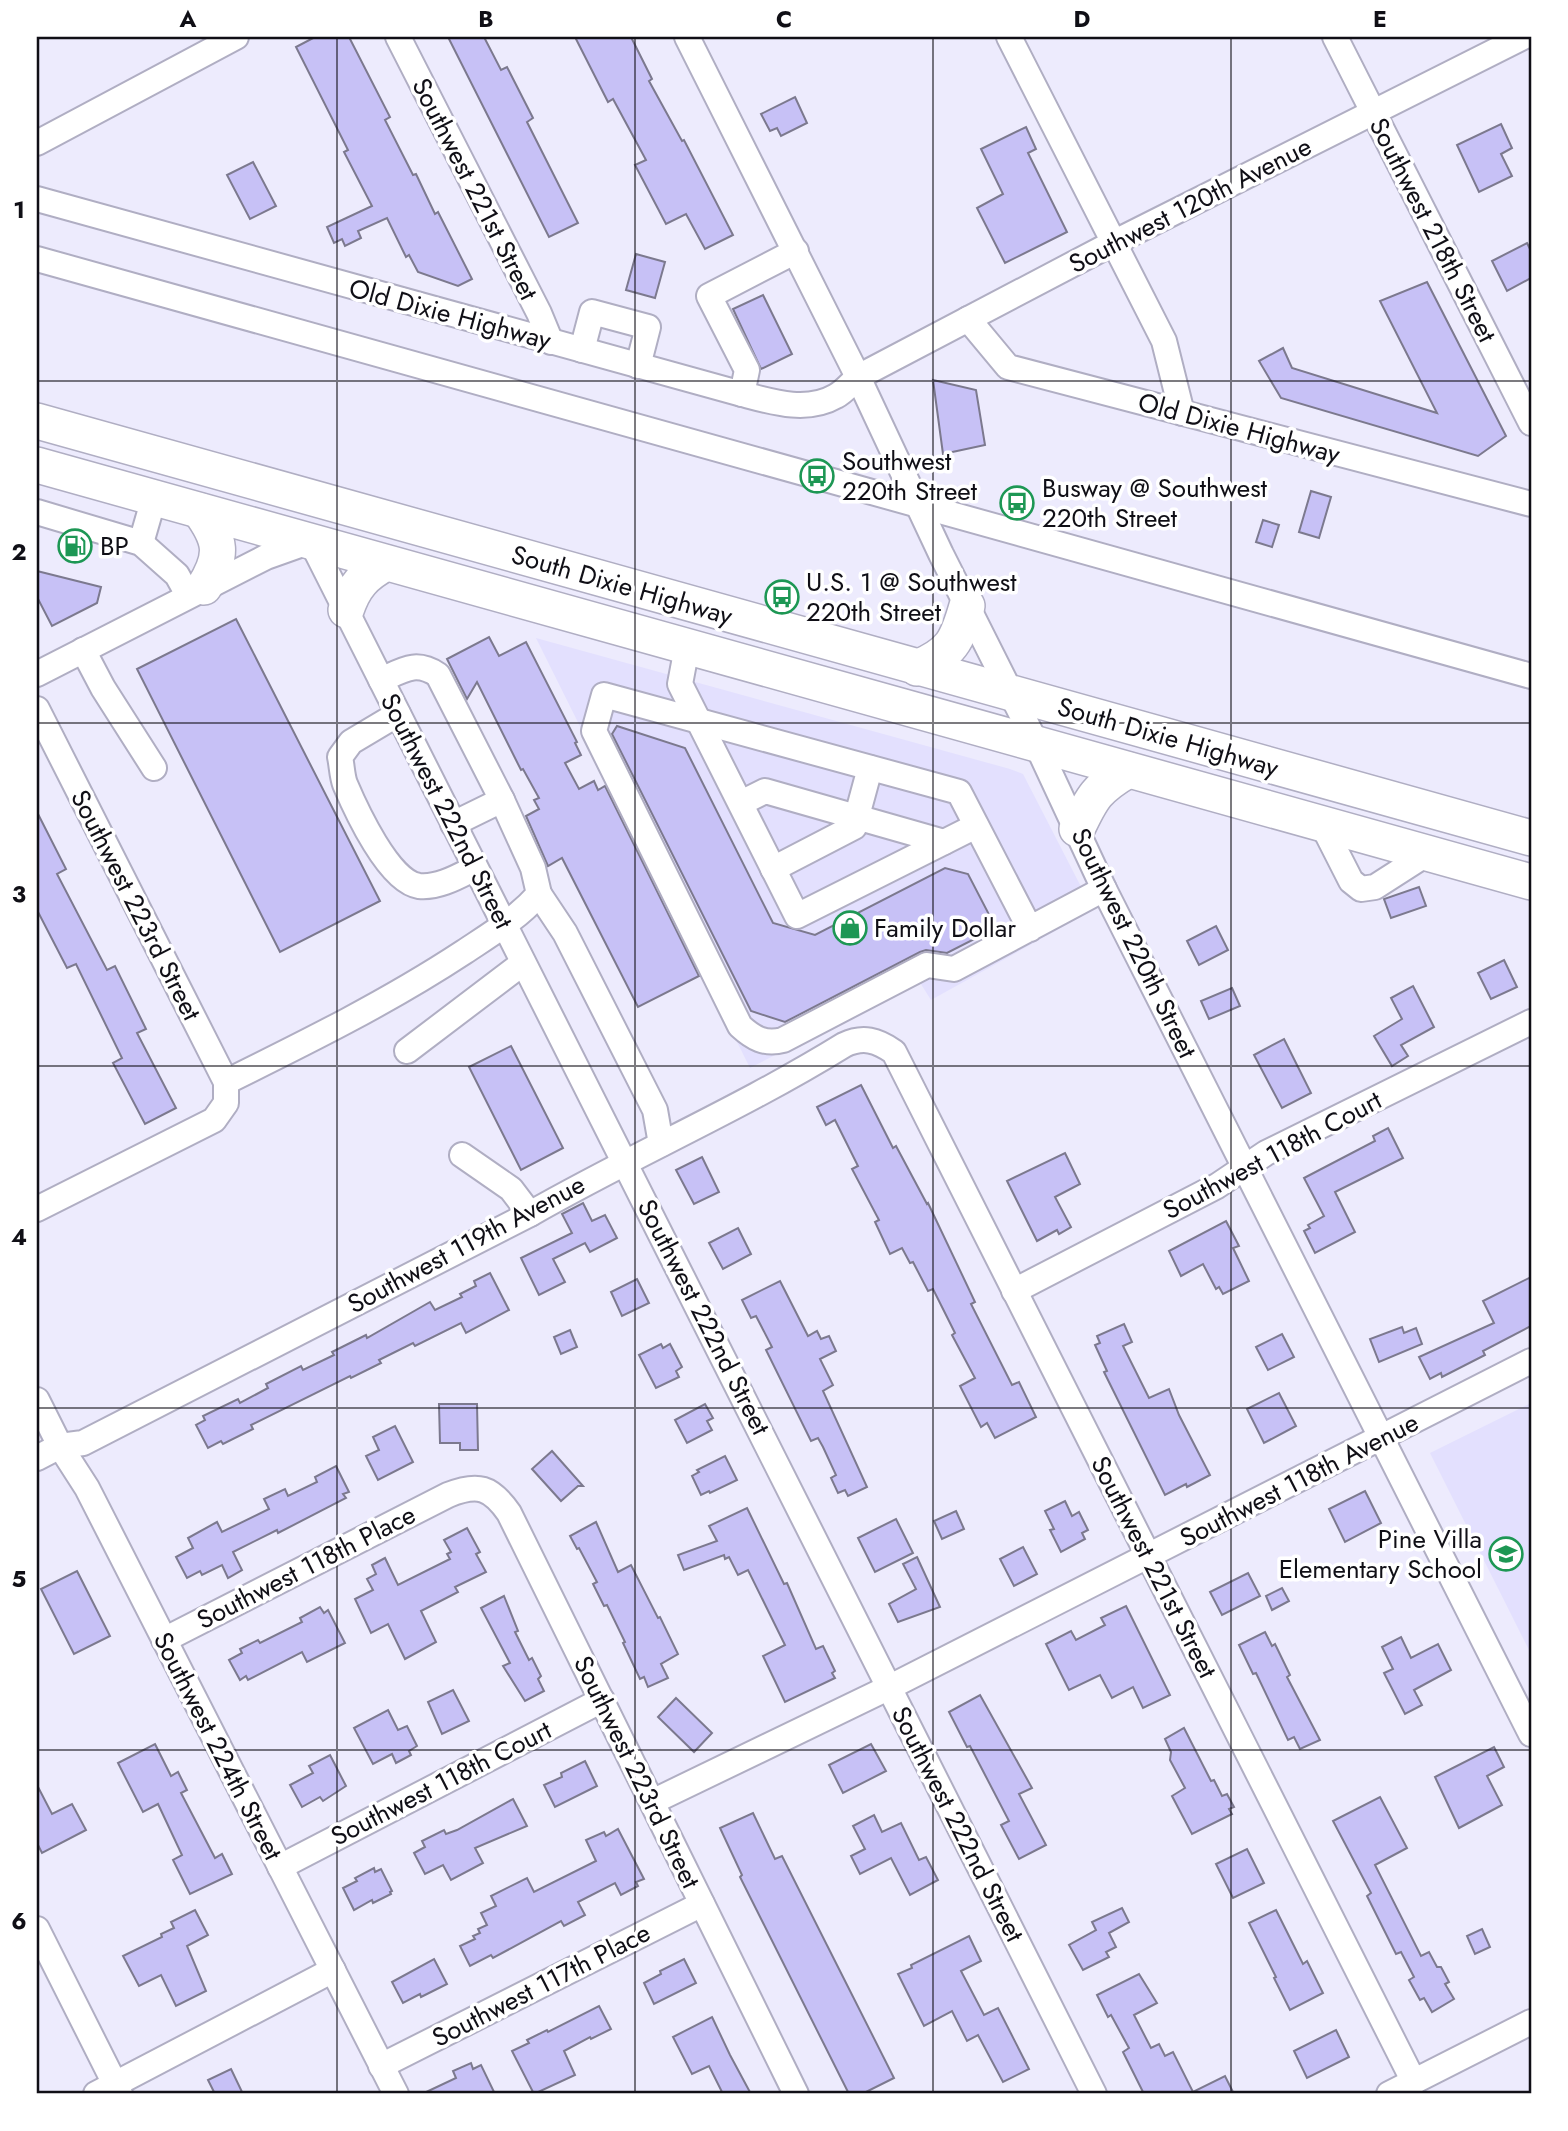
<svg xmlns="http://www.w3.org/2000/svg" width="1568" height="2131" font-family="Jost,sans-serif">
  <style>
    .built { fill: #e3e0fe }
    .building { fill: #c7c1f6; stroke: #7c798e; stroke-width: 2 }
    .lines { fill: none; stroke-linecap: round; stroke-linejoin: round }
    .minor-casing { stroke: #b0aec3; stroke-width: 28 }
    .highway-casing { stroke: #b0aec3; stroke-width: 38 }
    .minor { stroke: #fff; stroke-width: 24 }
    .highway { stroke: #fff; stroke-width: 35 }
    .grid { fill: none; stroke: #100f16; stroke-width: 2; stroke-opacity: 0.55 }
    .labels { text-anchor: middle; dominant-baseline: central; stroke-width: 7; stroke-linejoin: round; paint-order: stroke }
    .street-label { font-size: 26px; fill: #100f16; stroke: #fff }
    .poi-label { font-size: 26px; fill: #100f16; stroke: #fff; text-anchor: start }
    .neatline { fill: none; stroke: #100f16; stroke-width: 2.5 }
    .grid-label { font-size: 23px; text-anchor: middle; font-weight: bold; fill: #100f16 }
  </style>
  <rect width="100%" height="100%" fill="#edebfd"/>
  <g class="built">
    <path d="M536,638L1010,769L1023,774L1093,910L931,1000L919,981L750,1068Z"/>
    <path d="M1531,1403V1654L1430,1453Z"/>
  </g>
  <g class="building">
    <path d="M315,37H349L390,117L385,120L413,175L416,174L435,214L438,212L472,279L458,286L418,272L409,255L406,257L387,218L358,231L361,238L345,246L342,239L334,243L327,227L372,206L344,152L348,150L296,47Z"/>
    <path d="M448,37H484L501,70L507,67L533,118L527,122L578,223L549,237Z"/>
    <path d="M575,37H631L652,79L649,81L682,141L684,140L733,235L705,249L686,214L666,224L635,165L646,160L613,99L608,102Z"/>
    <path d="M795,97L807,123L781,136L777,128L770,131L761,114Z"/>
    <path d="M1501,124L1512,148L1501,154L1512,176L1479,192L1457,145Z"/>
    <path d="M1026,127L1036,149L1028,153L1067,232L1005,263L977,208L1003,194L981,149Z"/>
    <path d="M253,162L276,206L250,219L227,175Z"/>
    <path d="M1527,243L1531,251V278L1507,291L1492,261Z"/>
    <path d="M636,254L665,262L655,298L626,290Z"/>
    <path d="M1427,282L1506,436L1478,456L1281,398L1259,361L1283,348L1292,368L1437,413L1380,301Z"/>
    <path d="M763,295L792,354L761,369L733,309Z"/>
    <path d="M933,380L976,390L985,445L943,454Z"/>
    <path d="M1311,491L1331,497L1319,538L1299,532Z"/>
    <path d="M1263,520L1279,525L1272,547L1256,542Z"/>
    <path d="M37,571L101,587L97,603L52,626L37,597Z"/>
    <path d="M236,619L380,901L280,952L137,669Z"/>
    <path d="M489,637L499,656L526,642L577,742L575,743L581,755L565,763L579,789L594,781L598,790L605,786L699,976L638,1007L562,858L548,866L526,816L539,809L534,800L539,798L523,769L521,770L477,682L467,699L447,659Z"/>
    <path d="M617,726L685,748L773,923L815,935L945,868L968,874L996,928L947,953L926,950L920,952L785,1022L751,1011L612,734Z"/>
    <path d="M37,812L66,869L57,874L107,970L115,966L146,1029L137,1033L176,1108L145,1124L113,1063L122,1058L76,964L67,968L37,910Z"/>
    <path d="M1419,887L1426,906L1391,918L1384,899Z"/>
    <path d="M1216,926L1228,950L1199,965L1187,941Z"/>
    <path d="M1504,960L1517,987L1491,999L1478,973Z"/>
    <path d="M1413,986L1434,1027L1401,1045L1408,1056L1392,1066L1374,1036L1402,1019L1391,998Z"/>
    <path d="M1232,988L1240,1006L1209,1019L1201,1001Z"/>
    <path d="M1284,1039L1311,1093L1282,1108L1254,1055Z"/>
    <path d="M511,1046L563,1148L521,1170L469,1067Z"/>
    <path d="M861,1085L893,1148L896,1146L927,1204L928,1203L975,1302L971,1304L1012,1385L1019,1382L1036,1417L995,1438L987,1423L981,1427L960,1386L975,1378L952,1335L955,1333L933,1289L928,1291L913,1262L910,1263L902,1248L890,1254L875,1222L879,1220L852,1169L858,1166L835,1120L826,1125L817,1107Z"/>
    <path d="M1388,1128L1403,1158L1335,1192L1355,1232L1315,1253L1304,1231L1310,1228L1308,1225L1324,1216L1304,1178L1375,1141L1373,1136Z"/>
    <path d="M1065,1153L1080,1184L1055,1197L1071,1227L1059,1234L1057,1230L1037,1241L1007,1181Z"/>
    <path d="M702,1157L719,1192L694,1204L676,1170Z"/>
    <path d="M583,1203L592,1221L605,1215L617,1238L590,1252L585,1243L553,1259L565,1282L539,1295L521,1258L572,1233L562,1214Z"/>
    <path d="M1226,1221L1239,1246L1233,1248L1249,1281L1223,1294L1219,1287L1216,1289L1203,1264L1181,1276L1169,1251Z"/>
    <path d="M738,1228L751,1254L723,1269L709,1243Z"/>
    <path d="M490,1273L509,1310L466,1333L461,1323L415,1346L413,1343L379,1360L381,1363L351,1378L350,1376L251,1425L253,1429L223,1444L221,1441L208,1448L196,1425L205,1420L203,1416L238,1399L240,1403L268,1388L266,1384L301,1366L303,1370L334,1355L332,1352L366,1335L367,1338L430,1302L435,1310L462,1297L460,1294L476,1286L474,1281Z"/>
    <path d="M1531,1277V1326L1483,1351L1485,1355L1442,1377L1441,1373L1430,1379L1419,1357L1494,1323L1483,1301Z"/>
    <path d="M637,1279L649,1303L622,1316L611,1292Z"/>
    <path d="M780,1281L808,1336L817,1331L821,1339L829,1336L836,1351L820,1359L833,1385L823,1391L867,1487L848,1496L845,1490L838,1493L831,1478L836,1475L823,1447L818,1438L811,1441L766,1350L772,1347L756,1316L751,1318L742,1300Z"/>
    <path d="M1124,1324L1132,1342L1123,1346L1149,1398L1169,1389L1179,1415L1210,1475L1187,1487L1186,1484L1165,1495L1104,1372L1107,1371L1095,1345L1100,1343L1097,1336Z"/>
    <path d="M1402,1327L1404,1333L1416,1328L1422,1344L1379,1362L1370,1339Z"/>
    <path d="M570,1330L577,1347L561,1354L554,1337Z"/>
    <path d="M1282,1334L1294,1357L1268,1370L1256,1347Z"/>
    <path d="M661,1344L663,1348L670,1344L682,1367L676,1371L679,1377L656,1388L639,1355Z"/>
    <path d="M1279,1393L1296,1426L1264,1443L1247,1409Z"/>
    <path d="M439,1404H477L478,1450H460V1443H440Z"/>
    <path d="M705,1404L713,1418L707,1421L712,1430L687,1443L675,1420Z"/>
    <path d="M395,1426L413,1462L378,1480L366,1456L379,1450L373,1437Z"/>
    <path d="M552,1451L583,1486H578L561,1501L532,1469Z"/>
    <path d="M725,1456L737,1480L710,1493L709,1491L701,1495L692,1476L699,1472L697,1470Z"/>
    <path d="M336,1466L349,1492L343,1494L346,1498L278,1533L277,1530L233,1552L242,1570L228,1578L222,1565L202,1575L200,1571L187,1578L176,1557L193,1548L188,1538L217,1522L222,1532L269,1509L264,1499L285,1489L288,1496L317,1482L315,1477Z"/>
    <path d="M1365,1491L1381,1523L1345,1542L1329,1509Z"/>
    <path d="M1065,1501L1072,1516L1079,1512L1088,1530L1082,1533L1085,1539L1061,1552L1050,1530L1054,1529L1045,1511Z"/>
    <path d="M747,1508L784,1584L787,1583L816,1649L823,1646L835,1671L832,1673L835,1678L785,1702L763,1656L785,1645L748,1570L738,1575L729,1557L725,1559L724,1555L684,1570L678,1555L717,1541L709,1526Z"/>
    <path d="M956,1511L964,1529L942,1539L934,1521Z"/>
    <path d="M896,1519L913,1553L875,1572L858,1538Z"/>
    <path d="M596,1522L618,1572L631,1565L658,1618L660,1617L678,1654L661,1664L668,1678L648,1687L644,1677L640,1679L623,1643L625,1642L607,1605L604,1606L593,1584L597,1582L579,1548L577,1549L570,1536Z"/>
    <path d="M467,1528L480,1552L476,1554L486,1572L455,1587L458,1592L421,1611L436,1642L405,1659L388,1624L371,1633L355,1599L373,1590L367,1579L376,1574L372,1565L385,1558L398,1585L450,1559L447,1554L451,1552L444,1540Z"/>
    <path d="M1023,1547L1037,1574L1014,1586L1000,1559Z"/>
    <path d="M917,1557L940,1607L898,1622L889,1604L916,1589L903,1564Z"/>
    <path d="M77,1571L110,1636L74,1654L41,1589Z"/>
    <path d="M1248,1573L1260,1596L1222,1615L1210,1592Z"/>
    <path d="M1282,1588L1289,1601L1272,1610L1266,1596Z"/>
    <path d="M504,1596L518,1631L515,1632L529,1660L532,1658L541,1676L538,1679L544,1691L525,1701L503,1666L510,1663L481,1608Z"/>
    <path d="M1126,1606L1170,1695L1143,1708L1133,1687L1112,1698L1100,1675L1069,1690L1046,1644L1071,1631L1076,1640L1105,1625L1101,1618Z"/>
    <path d="M320,1607L324,1613L328,1610L345,1643L307,1662L302,1652L248,1680L246,1676L240,1680L229,1660L242,1653L240,1649L258,1640L260,1643L302,1622L300,1618Z"/>
    <path d="M1265,1632L1272,1646L1275,1644L1290,1675L1287,1677L1320,1740L1300,1749L1294,1737L1288,1740L1256,1673L1253,1674L1239,1645Z"/>
    <path d="M1401,1637L1411,1658L1438,1644L1451,1670L1414,1690L1422,1705L1405,1714L1384,1673L1393,1669L1382,1647Z"/>
    <path d="M453,1690L469,1721L442,1734L428,1702Z"/>
    <path d="M980,1695L1032,1788L1019,1794L1046,1845L1019,1859L1001,1825L1009,1821L970,1746L967,1747L949,1712Z"/>
    <path d="M676,1698L712,1733L694,1752L658,1717Z"/>
    <path d="M388,1710L398,1730L407,1726L417,1746L409,1751L411,1755L396,1763L392,1754L373,1764L354,1728Z"/>
    <path d="M1184,1728L1211,1781L1214,1780L1222,1796L1227,1794L1234,1807L1229,1809L1232,1814L1192,1834L1172,1796L1185,1788L1170,1760L1171,1752L1165,1739Z"/>
    <path d="M155,1744L171,1776L178,1772L187,1790L181,1793L215,1858L222,1854L232,1874L190,1894L173,1860L182,1855L158,1804L143,1812L118,1763Z"/>
    <path d="M871,1744L886,1771L843,1793L829,1765Z"/>
    <path d="M1494,1747L1504,1767L1487,1776L1502,1805L1459,1828L1435,1777Z"/>
    <path d="M330,1755L346,1786L323,1801L320,1797L302,1807L290,1785L313,1773L309,1766Z"/>
    <path d="M585,1761L597,1786L555,1807L544,1785L562,1777L561,1773Z"/>
    <path d="M37,1785L52,1814L72,1804L86,1830L42,1853L37,1843Z"/>
    <path d="M1380,1797L1407,1848L1375,1865L1421,1956L1429,1952L1437,1967H1441L1449,1982L1445,1984L1454,1999L1432,2012L1424,1998L1420,2000L1409,1980L1414,1977L1401,1952L1396,1954L1367,1896L1371,1893L1333,1821Z"/>
    <path d="M513,1799L527,1826L475,1848L483,1863L451,1880L443,1865L425,1874L414,1853L425,1847L422,1841L444,1830L446,1834L457,1830Z"/>
    <path d="M753,1813L775,1859L782,1856L894,2078L862,2094H849L740,1877L742,1875L720,1828Z"/>
    <path d="M874,1815L882,1832L901,1823L919,1860L926,1857L938,1880L910,1895L891,1858L860,1874L851,1856L865,1849L853,1826Z"/>
    <path d="M618,1829L644,1879L636,1882L638,1886L621,1895L615,1883L578,1902L585,1915L564,1926L561,1921L493,1958L491,1955L470,1966L460,1946L475,1939L473,1936L480,1933L478,1929L487,1925L481,1913L496,1906L491,1896L527,1878L534,1892L596,1861L586,1840L604,1832L606,1836Z"/>
    <path d="M1247,1849L1264,1883L1233,1898L1216,1864Z"/>
    <path d="M374,1868L375,1872L381,1869L392,1891L390,1892L391,1894L373,1903L372,1900L354,1910L343,1888L357,1881L355,1878Z"/>
    <path d="M1122,1908L1129,1922L1109,1933L1116,1947L1106,1952L1109,1957L1083,1970L1069,1945L1096,1930L1092,1922Z"/>
    <path d="M195,1910L208,1935L187,1946L206,1991L176,2006L161,1975L139,1986L123,1956L162,1937L161,1934L174,1928L171,1922Z"/>
    <path d="M1276,1910L1303,1964L1307,1961L1323,1993L1290,2010L1274,1978L1276,1977L1249,1923Z"/>
    <path d="M1482,1929L1490,1947L1475,1954L1467,1936Z"/>
    <path d="M969,1936L981,1961L961,1971L984,2015L998,2008L1029,2069L1003,2082L978,2035L967,2041L952,2011L924,2026L898,1974L912,1968L911,1965Z"/>
    <path d="M434,1959L447,1984L421,1997L420,1994L403,2003L392,1982Z"/>
    <path d="M684,1959L696,1983L654,2004L644,1983L661,1974L660,1971Z"/>
    <path d="M1139,1974L1157,2003L1134,2015L1151,2048L1159,2044L1165,2056L1173,2052L1193,2092L1225,2076L1234,2094H1144L1123,2052L1129,2048L1111,2015L1108,2017L1097,1995Z"/>
    <path d="M599,2006L611,2029L591,2039L590,2037L564,2051L575,2075L534,2094L512,2051L529,2043L527,2040L547,2030L548,2032Z"/>
    <path d="M712,2017L730,2055L751,2094H723L709,2066L692,2074L673,2037Z"/>
    <path d="M1336,2030L1349,2057L1307,2078L1294,2051Z"/>
    <path d="M471,2063L473,2069L481,2065L495,2094H422L456,2078L453,2071Z"/>
    <path d="M231,2069L243,2094H215L208,2080Z"/>
  </g>
  <g class="lines">
    <defs>
      <g id="minor">
        <path d="M398,37L539,313L551,342"/>
        <path d="M687,37L858,377L941,554L1036,743L1104,889L1531,1734"/>
        <path d="M1009,37L1164,341L1182,413"/>
        <path d="M1335,37L1531,423"/>
        <path d="M37,143L236,37"/>
        <path d="M37,199L742,394C772,402 807,413 836,396C844,392 851,383 858,377L1113,243L1523,37"/>
        <path d="M37,259L1531,676"/>
        <path d="M968,319L1008,367L1531,504"/>
        <path d="M582,350L592,312L648,327L638,366"/>
        <path d="M742,394L747,370L709,296L796,251"/>
        <path d="M37,512L141,543L177,575L188,595"/>
        <path d="M141,543L154,498"/>
        <path d="M687,647L680,684L797,916L976,826"/>
        <path d="M83,650L103,688L154,768"/>
        <path d="M37,674L266,557L311,541L1094,2094"/>
        <path d="M381,680C403,670 416,660 438,675L502,800L453,824"/>
        <path d="M37,709L226,1082V1103L214,1120L37,1209"/>
        <path d="M398,714L351,742L340,757C342,766 342,776 345,784C356,810 389,882 419,886C439,888 459,876 475,868"/>
        <path d="M741,803L765,791L944,842"/>
        <path d="M1322,824L1351,881L1361,889L1375,887L1428,853"/>
        <path d="M773,869L854,827L870,768"/>
        <path d="M539,894L565,933L655,1110L661,1144"/>
        <path d="M1030,929L959,792L604,695L594,731L740,1026C753,1038 765,1045 783,1040L927,965L954,969L1104,889"/>
        <path d="M407,1051L523,963"/>
        <path d="M226,1082C307,1042 388,1002 464,952C491,934 518,918 539,894L533,868L502,800"/>
        <path d="M462,1155L511,1189L530,1214"/>
        <path d="M1014,1291L1217,1186L1266,1153L1531,1022"/>
        <path d="M37,1400L60,1446L87,1488L396,2094"/>
        <path d="M37,1458L60,1446L83,1443L530,1214C633,1155 742,1108 844,1045C863,1036 877,1040 894,1052L1414,2082"/>
        <path d="M164,1640L448,1495C478,1483 491,1487 509,1513L796,2094"/>
        <path d="M652,1802L890,1687L1531,1361"/>
        <path d="M280,1867L602,1700"/>
        <path d="M37,1929L120,2094"/>
        <path d="M381,2066L702,1904"/>
        <path d="M96,2094L333,1970"/>
        <path d="M1389,2094L1531,2022"/>
      </g>
      <g id="highway">
        <path d="M37,421L1531,838"/>
        <path d="M37,465L1531,882"/>
        <path d="M200,511C221,540 224,555 204,587"/>
        <path d="M346,610C354,586 364,575 386,563"/>
        <path d="M917,668C952,653 957,641 967,606"/>
        <path d="M1077,829C1092,797 1097,788 1128,770"/>
      </g>
    </defs>
    <use href="#minor" class="minor-casing"/>
    <use href="#highway" class="highway-casing"/>
    <use href="#minor" class="minor"/>
    <use href="#highway" class="highway"/>
  </g>
  <path class="grid" d="M337,37V2094M635,37V2094M933,37V2094M1231,37V2094M37,381H1531M37,723H1531M37,1066H1531M37,1408H1531M37,1750H1531"/>
  <defs>
    <symbol id="bus-ring" viewBox="-11 -11 22 22"><circle r="9.5" fill="#fff" stroke="#1d9754" stroke-width="1.5"/><path d="M-5-6H5V4H4V6H2V4H-2V6H-4V4H-5ZM-3.5-4V0h7V-4ZM-3.5 1.2v1.5H-2V1.2ZM2 1.2v1.5H3.5V1.2Z" fill="#1d9754"/></symbol>
    <symbol id="fuel-ring" viewBox="-11 -11 22 22"><circle r="9.5" fill="#fff" stroke="#1d9754" stroke-width="1.5"/><path d="M-5.5-6h7V0h2V4h1.3V-2.5L3-4.5l.8-.8L6-3V5H2.5V1h-1V6h-7ZM-4.2-4.7v3.2H.2V-4.7Z" fill="#1d9754"/></symbol>
    <symbol id="shop-ring" viewBox="-11 -11 22 22"><circle r="9.5" fill="#fff" stroke="#1d9754" stroke-width="1.5"/><path d="M-5-2.5h2.3a2.7 3.5 0 0 1 5.4 0H5L5.5 6h-11ZM-1.5-2.5h3a1.5 2.3 0 0 0-3 0Z" fill="#1d9754"/></symbol>
    <symbol id="school-ring" viewBox="-11 -11 22 22"><circle r="9.5" fill="#fff" stroke="#1d9754" stroke-width="1.5"/><path d="M0-5L7-2L0 1L-7-2ZM-4 1L0 2.5L4 1V4Q0 6-4 4Z" fill="#1d9754"/></symbol>
  </defs>
  <g fill-rule="evenodd">
    <use href="#bus-ring" x="798" y="457" width="38" height="38"/>
    <use href="#bus-ring" x="998" y="484" width="38" height="38"/>
    <use href="#fuel-ring" x="56" y="527" width="38" height="38"/>
    <use href="#bus-ring" x="763" y="578" width="38" height="38"/>
    <use href="#shop-ring" x="831" y="909" width="38" height="38"/>
    <use href="#school-ring" x="1487" y="1535" width="38" height="38"/>
  </g>
  <g class="labels">
    <g class="street-label">
      <text transform="translate(475 189) rotate(63)">Southwest 221st Street</text>
      <text transform="translate(1190 205) rotate(-27)">Southwest 120th Avenue</text>
      <text transform="translate(1433 230) rotate(63)">Southwest 218th Street</text>
      <text transform="translate(450 314) rotate(15)">Old Dixie Highway</text>
      <text transform="translate(1239 428) rotate(15)">Old Dixie Highway</text>
      <text transform="translate(622 585) rotate(16)">South Dixie Highway</text>
      <text transform="translate(1168 737) rotate(16)">South Dixie Highway</text>
      <text transform="translate(447 811) rotate(63)">Southwest 222nd Street</text>
      <text transform="translate(136 905) rotate(63)">Southwest 223rd Street</text>
      <text transform="translate(1134 943) rotate(64)">Southwest 220th Street</text>
      <text transform="translate(1272 1155) rotate(-28)">Southwest 118th Court</text>
      <text transform="translate(466 1244) rotate(-28)">Southwest 119th Avenue</text>
      <text transform="translate(704 1317) rotate(63)">Southwest 222nd Street</text>
      <text transform="translate(1299 1480) rotate(-27)">Southwest 118th Avenue</text>
      <text transform="translate(306 1567) rotate(-27)">Southwest 118th Place</text>
      <text transform="translate(1154 1567) rotate(63)">Southwest 221st Street</text>
      <text transform="translate(218 1746) rotate(63)">Southwest 224th Street</text>
      <text transform="translate(637 1772) rotate(64)">Southwest 223rd Street</text>
      <text transform="translate(441 1783) rotate(-27)">Southwest 118th Court</text>
      <text transform="translate(958 1824) rotate(63)">Southwest 222nd Street</text>
      <text transform="translate(541 1985) rotate(-27)">Southwest 117th Place</text>
    </g>
    <g class="poi-label">
      <text x="842" y="461">Southwest<tspan x="842" dy="30">220th Street</tspan></text>
      <text x="1042" y="488">Busway @ Southwest<tspan x="1042" dy="30">220th Street</tspan></text>
      <text x="100" y="546">BP</text>
      <text x="806" y="582">U.S. 1 @ Southwest<tspan x="806" dy="30">220th Street</tspan></text>
      <text x="874" y="928">Family Dollar</text>
      <text x="1482" y="1539" text-anchor="end">Pine Villa<tspan x="1482" dy="30">Elementary School</tspan></text>
    </g>
  </g>
  <rect width="1568" height="2131" fill="none" stroke="#ffffff" stroke-width="77"/>
  <rect x="38" y="38" width="1492" height="2054" class="neatline"/>
  <g class="grid-label">
    <text x="188" y="27">A</text>
    <text x="486" y="27">B</text>
    <text x="784" y="27">C</text>
    <text x="1082" y="27">D</text>
    <text x="1380" y="27">E</text>
    <text x="19" y="218">1</text>
    <text x="19" y="560">2</text>
    <text x="19" y="902">3</text>
    <text x="19" y="1245">4</text>
    <text x="19" y="1587">5</text>
    <text x="19" y="1929">6</text>
  </g>
</svg>
